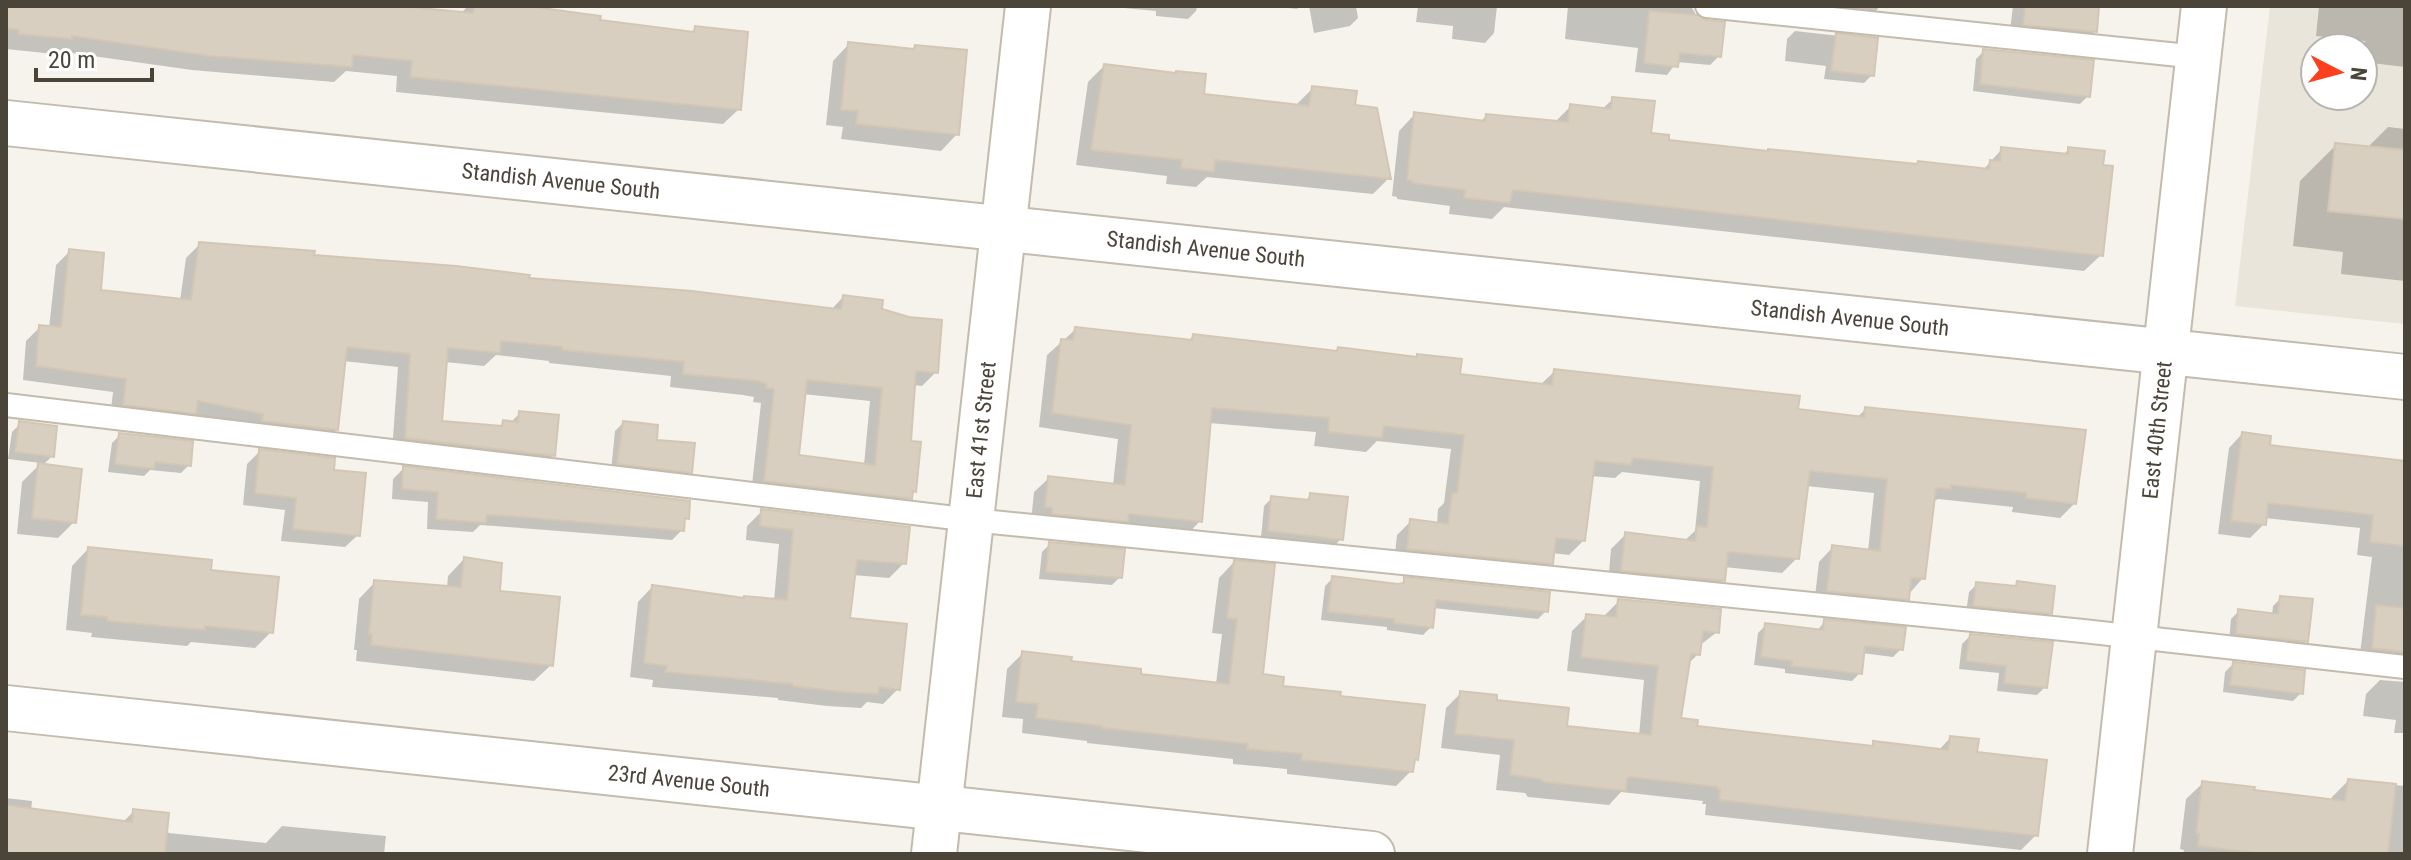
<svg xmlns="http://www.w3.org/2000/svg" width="2411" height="860" font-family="'Roboto Condensed',sans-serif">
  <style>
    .residential { fill: #eae5da; fill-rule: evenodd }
    .shadow { fill: #0003; fill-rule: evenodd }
    .building { fill: #d8cfc1; stroke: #d3c7b4; stroke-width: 2; fill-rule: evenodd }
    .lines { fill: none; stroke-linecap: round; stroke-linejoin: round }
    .service-casing { stroke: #c2bbae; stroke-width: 26 }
    .minor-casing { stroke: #c2bbae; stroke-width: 48 }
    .service { stroke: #fff; stroke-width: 22 }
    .minor { stroke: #fff; stroke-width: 44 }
    .labels { text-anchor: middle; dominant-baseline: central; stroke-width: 8; stroke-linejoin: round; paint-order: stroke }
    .street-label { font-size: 22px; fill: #4b4439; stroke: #fff }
  </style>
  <rect width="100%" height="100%" fill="#f6f3ec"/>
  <path class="residential" d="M2270,6H2405V324L2235,306ZM2315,48H2363V96H2315Z"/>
  <g class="shadow">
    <path d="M6,6H376L461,13L468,6H525L598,22L691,33L696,28L739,109L723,124L396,92L397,76L346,71L334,82L192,70L57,51L54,54L6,49Z"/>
    <path d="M1197,6L1196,11L1188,19L1156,16V11L1113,7Z"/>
    <path d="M1272,6H1300L1297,9Z"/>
    <path d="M1309,6H1356L1358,18L1350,26L1314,33Z"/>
    <path d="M1418,6H1497L1494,33L1485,43L1452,39L1453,26L1416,22Z"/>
    <path d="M1568,6H1691L1719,56L1710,65L1677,62L1667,75L1635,72L1638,48L1565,39Z"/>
    <path d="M1790,6H1880L1870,18Z"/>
    <path d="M2013,6H2099L2095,31L2080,46L2009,39Z"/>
    <path d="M2319,6H2405V67L2363,62L2365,41L2316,36Z"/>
    <path d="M1795,31L1876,40L1872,75L1864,83L1824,79L1826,66L1785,61L1787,39Z"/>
    <path d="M849,44L912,51L915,47L957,134L941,151L841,139L843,127L826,125L833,61Z"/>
    <path d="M1984,51L2088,96L2080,104L1973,91L1976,59Z"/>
    <path d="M1104,66L1202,96L1296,105L1313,88L1353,107L1389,178L1373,194L1207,177L1196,187L1166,184L1167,176L1076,165L1088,82Z"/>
    <path d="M1613,99L1648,135L1666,142L1767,153L1983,170L2002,149L2063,155L2069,149L2101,255L2084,271L1504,207L1492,219L1449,214L1450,206L1397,199V197L1392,196L1399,131L1415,114L1480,122L1486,116L1554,123L1571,106L1601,110Z"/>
    <path d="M2388,127L2405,129V281L2341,274L2343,252L2293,246L2300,181L2336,145L2367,148Z"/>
    <path d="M200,244L831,310L843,297L879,310L936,372L922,386L913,385L909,442L914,491L896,512L751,494L761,403L753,402L754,397L743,395L670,387L671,376L549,363V361L496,355L484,366L445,362L440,423L498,428L504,422L510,423L520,413L553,455L539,469L392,452L398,367L343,361L336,430L322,443L191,416L181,427L110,418L113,392L23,380L26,341L40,327L49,328L56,265L70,251L99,291L180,301L186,258ZM803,394L870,401L864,465L797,456Z"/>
    <path d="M1076,329L1188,342L1193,336L1458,376L1540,385L1555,371L1856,418L1866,409L2075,503L2060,518L2012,512L2013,507L1938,499L1932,502L1923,578L1892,613L1814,605L1819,562L1833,547L1868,551L1874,493L1806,486L1797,558L1782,573L1724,567L1723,580L1708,595L1608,584L1611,549L1626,534L1684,541L1695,531L1700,481L1622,472L1615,478L1591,476L1584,540L1569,555L1552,553L1551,563L1537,577L1394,563L1397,535L1411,521L1437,524L1438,509L1444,503L1451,449L1377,441L1366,452L1314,446L1316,432L1209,423L1200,521L1186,536L1031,521L1034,492L1049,478L1113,485L1118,439L1039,427L1047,355Z"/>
    <path d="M623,423L690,472L682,480L611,471L615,431Z"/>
    <path d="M20,424L52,456L42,466L74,522L58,538L17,534L22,482L41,463L8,459L12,432Z"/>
    <path d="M2242,434L2268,447L2405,462V681L2399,669L2359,662L2372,557L2357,555L2360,528L2265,518L2264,524L2250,538L2218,534L2229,448Z"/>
    <path d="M120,435L189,465L181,473L150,470L144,476L108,472L112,443Z"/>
    <path d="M260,451L358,535L345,547L281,541L285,510L243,505L247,464Z"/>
    <path d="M404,468L687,518L683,522L682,530L672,540L495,526L480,525L473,532L427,529L428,502L392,499L393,479Z"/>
    <path d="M1311,495L1341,539L1333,547L1261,538L1264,506L1272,498L1305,501Z"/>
    <path d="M762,511L904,563L889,578L853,575L848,619L898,689L883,704L867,702L861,708L827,706L778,700V698L652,687L653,680L630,677L638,602L652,587L743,600L774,601L779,544L746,540L747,526Z"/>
    <path d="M1050,544L1120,577L1112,585L1039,579L1042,552Z"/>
    <path d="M88,549L209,571L271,632L255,648L191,642L187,646L91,637L92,633L66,630L72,566Z"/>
    <path d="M464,559L498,593L551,665L534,681L356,661L357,650H354L359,599L375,582L447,588L448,576Z"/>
    <path d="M1234,562L1261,676L1280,688L1338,698L1416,759L1412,763L1411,771L1396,786L1287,774V769L1233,764V759L1087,743V741L1022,733L1023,719L1002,717L1007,669L1023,653L1138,675L1216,684L1222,634L1212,633L1219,578Z"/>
    <path d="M1333,578L1400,585L1405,579L1546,611L1538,619L1433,608L1431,627L1423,635L1387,630V627L1321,620L1325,586Z"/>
    <path d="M1977,584L2013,588L2018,584L2050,613L2042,621L1966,613L1969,592Z"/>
    <path d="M2281,598L2306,641L2299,649L2229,641L2231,619L2239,611L2272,615L2273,606Z"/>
    <path d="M1619,601L1717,632L1699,646L1698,654L1687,665L1678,719L1695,728L1870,747L1874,744L1938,751L1950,738L1975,753L2036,835L2021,850L1705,815L1706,804H1702L1703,801L1621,792L1609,805L1528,797L1525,793L1496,790L1500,755L1441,748L1446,708L1461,693L1495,702L1564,727L1639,736L1644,680L1567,671L1572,631L1587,616H1604Z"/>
    <path d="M1825,621L1901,649L1893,657L1862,653L1860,673L1852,681L1785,673V669L1754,665L1758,633L1766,625L1817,631Z"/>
    <path d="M1970,636L2045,687L2037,695L1997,691L1999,673L1959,669L1962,644Z"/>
    <path d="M2233,664L2301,693L2293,701L2223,692L2225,672Z"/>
    <path d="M2380,680L2405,682V733H2394L2396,720L2363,716L2366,694Z"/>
    <path d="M2348,781L2405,786V854H2183L2184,850L2180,849L2186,799L2203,783L2252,792L2331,801L2332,797Z"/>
    <path d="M6,798L32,801L31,811L122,823L134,811L169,833L266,843L282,826L386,836L384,854H6Z"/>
  </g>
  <g class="building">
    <path d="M6,6H399L473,13L474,6H527L601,16L600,20L694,32L695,26L748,32L741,110L410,77L412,61L353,55L352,67L209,56L72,36V39L18,34L19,30L6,28Z"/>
    <path d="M2025,6H2099L2097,32L2023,25Z"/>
    <path d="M1649,11L1697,15L1706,20L1725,22L1721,57L1680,53L1678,67L1644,63Z"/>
    <path d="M1836,33L1878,38L1874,76L1831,71Z"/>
    <path d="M848,42L914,49L915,45L967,50L959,135L856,124L858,111L841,110Z"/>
    <path d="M1983,49L2094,60L2090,97L1980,84Z"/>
    <path d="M1104,64L1176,73V71L1206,74L1204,94L1309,106L1312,86L1357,91L1355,105L1377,108L1391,179L1215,160L1214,172L1181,168L1182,160L1091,150Z"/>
    <path d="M1612,97L1655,101L1651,133L1669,135V140L1768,151V149L1917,164L1918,161L1989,169L1990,160L2000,161L2001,147L2068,154V147L2105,151L2103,165L2113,166L2103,256L1513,190L1510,203L1464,198L1465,190L1412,183V181L1407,180L1414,112L1485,121L1486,114L1568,122L1570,104L1611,109Z"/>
    <path d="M2335,143L2405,150V219L2328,211Z"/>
    <path d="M199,242L315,251L314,255L456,266L530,275L529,278L692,291L837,309H841L843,295L883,300L882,309L909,317L942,320L938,373L916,371L911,441L921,442L916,492L913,491L912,499L764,481L774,389L766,388L767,384L758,381L683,374L684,362L562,350V347L501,341L500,353L448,348L442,421L502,426L503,420L518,422L519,411L559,415L555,456L405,438L410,354L347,347L338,430L262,421L263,414L198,401L196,414L123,405L126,379L36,366L39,325L61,327L69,249L104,253L101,290L191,300ZM807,380L882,388L875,465L799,455Z"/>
    <path d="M1075,327L1192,340L1193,334L1337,351L1338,347L1417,357V354L1462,359L1460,374L1552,385L1554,369L1698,385L1800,396L1798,409L1864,417L1865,407L2086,430L2076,504L2026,498V493L1951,485V489L1936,488L1925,579L1911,578L1909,600L1827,591L1832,545L1880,551L1887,479L1810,471L1799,559L1728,552L1725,581L1621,571L1625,532L1695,541L1697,526L1707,527L1713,467L1633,458L1631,465L1595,461L1585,541L1556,538L1553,564L1407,549L1410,519L1448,524L1452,493H1457L1464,435L1384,426L1382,438L1328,432L1329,418L1212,408L1202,522L1129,514L1128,522L1052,514V508L1045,507L1048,476L1125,485L1131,425L1052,413L1061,339L1073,340Z"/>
    <path d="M19,421L57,426L54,457L15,452Z"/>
    <path d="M623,421L658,425L657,440L695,443L692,473L617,464Z"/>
    <path d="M2242,432L2271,436L2270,445L2405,461V546L2370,542L2373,515L2268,503L2266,525L2231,521Z"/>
    <path d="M119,433L193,441L191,466L155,462L154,469L115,464Z"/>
    <path d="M259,449L335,458L334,470L366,473L360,536L293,529L296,498L255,493Z"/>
    <path d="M38,463L82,469L76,523L32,518Z"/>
    <path d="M403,466L690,501L689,519L685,518L684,531L507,516L487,515L486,523L436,519L438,492L402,489Z"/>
    <path d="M1310,493L1348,497L1343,540L1268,531L1271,496L1309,500Z"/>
    <path d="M761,509L910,527L906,564L857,560L850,618L907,624L900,690L879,687L878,694L843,692L792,686V684L665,672L667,666L644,663L652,585L744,598V596L787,600L793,530L760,526Z"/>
    <path d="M1049,542L1125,549L1122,578L1046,572Z"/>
    <path d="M88,547L212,560L211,570L279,577L273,633L205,626V630L107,621V617L81,615Z"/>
    <path d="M464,557L502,563L500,591L560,597L553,666L371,645L372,635L369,634L374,580L461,587Z"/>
    <path d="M1234,560L1275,564L1263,674L1284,677L1283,686L1341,692L1340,696L1425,705L1418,760L1415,759L1413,772L1301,760L1302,754L1247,749L1248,744L1102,728V726L1036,718L1038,704L1016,702L1022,651L1072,657L1071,661L1141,669V674L1229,684L1237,619L1227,618Z"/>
    <path d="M1332,576L1398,584L1404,583V577L1550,592L1548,612L1436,600L1433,628L1394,623V619L1328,612Z"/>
    <path d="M2017,581L2055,586L2052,614L1973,606L1976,582L2016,586Z"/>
    <path d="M2280,596L2313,599L2308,642L2236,634L2238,609L2278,614Z"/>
    <path d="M1618,599L1721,609L1719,633L1703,631L1700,655L1691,654L1681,718L1698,720L1697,726L1873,746V741L1948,750L1950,736L1979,739L1977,752L2047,760L2038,836L1719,800L1720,790L1717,789V787L1630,777L1627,779L1626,791L1544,782L1540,779L1510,775L1514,740L1455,734L1460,691L1497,695V700L1569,708L1567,726L1651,735L1658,666L1581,657L1586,614L1616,617Z"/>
    <path d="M2376,605L2405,608V652L2372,648Z"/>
    <path d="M1824,619L1906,627L1903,650L1865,646L1862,674L1791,666L1792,661L1761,657L1765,623L1823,630Z"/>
    <path d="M1970,634L2053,642L2047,688L2004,683L2006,666L1966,661Z"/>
    <path d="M2233,662L2305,670L2303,694L2230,685Z"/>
    <path d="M2348,779L2396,784L2388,854H2264L2198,846L2199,834H2196L2202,781L2255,787L2254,790L2345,801Z"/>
    <path d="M6,805L132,822L133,809L169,813L165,854H6Z"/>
  </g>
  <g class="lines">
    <defs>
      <g id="service">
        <path d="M1707,6L2198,57"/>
        <path d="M6,405L972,520L2083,631L2405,667"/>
      </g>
      <g id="minor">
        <path d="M6,123L2405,377"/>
        <path d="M6,708L1372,854"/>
        <path d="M934,854L1028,6"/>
        <path d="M2110,854L2204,6"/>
      </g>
    </defs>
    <use href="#service" class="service-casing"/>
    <use href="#minor" class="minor-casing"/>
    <use href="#service" class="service"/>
    <use href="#minor" class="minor"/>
  </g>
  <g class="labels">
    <g class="street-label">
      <text transform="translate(561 181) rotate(6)">Standish Avenue South</text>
      <text transform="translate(1206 249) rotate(6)">Standish Avenue South</text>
      <text transform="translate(1850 318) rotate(6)">Standish Avenue South</text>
      <text transform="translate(981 430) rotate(-84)">East 41st Street</text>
      <text transform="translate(2157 430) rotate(-84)">East 40th Street</text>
      <text transform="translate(689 781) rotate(6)">23rd Avenue South</text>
    </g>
  </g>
  <rect width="2411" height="860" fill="none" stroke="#4b4439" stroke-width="16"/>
  <g transform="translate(2339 72) rotate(96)"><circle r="38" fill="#ffffff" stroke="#b7b4b0" stroke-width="2"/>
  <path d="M0-6L14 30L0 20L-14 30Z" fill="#fc3f1d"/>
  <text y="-12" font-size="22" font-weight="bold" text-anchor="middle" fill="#4b4439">N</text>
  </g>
  <path d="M36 68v12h116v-12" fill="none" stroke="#4b4439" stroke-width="4"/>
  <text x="48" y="68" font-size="24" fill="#4b4439" stroke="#ffffff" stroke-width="6" paint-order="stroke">20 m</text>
</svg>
